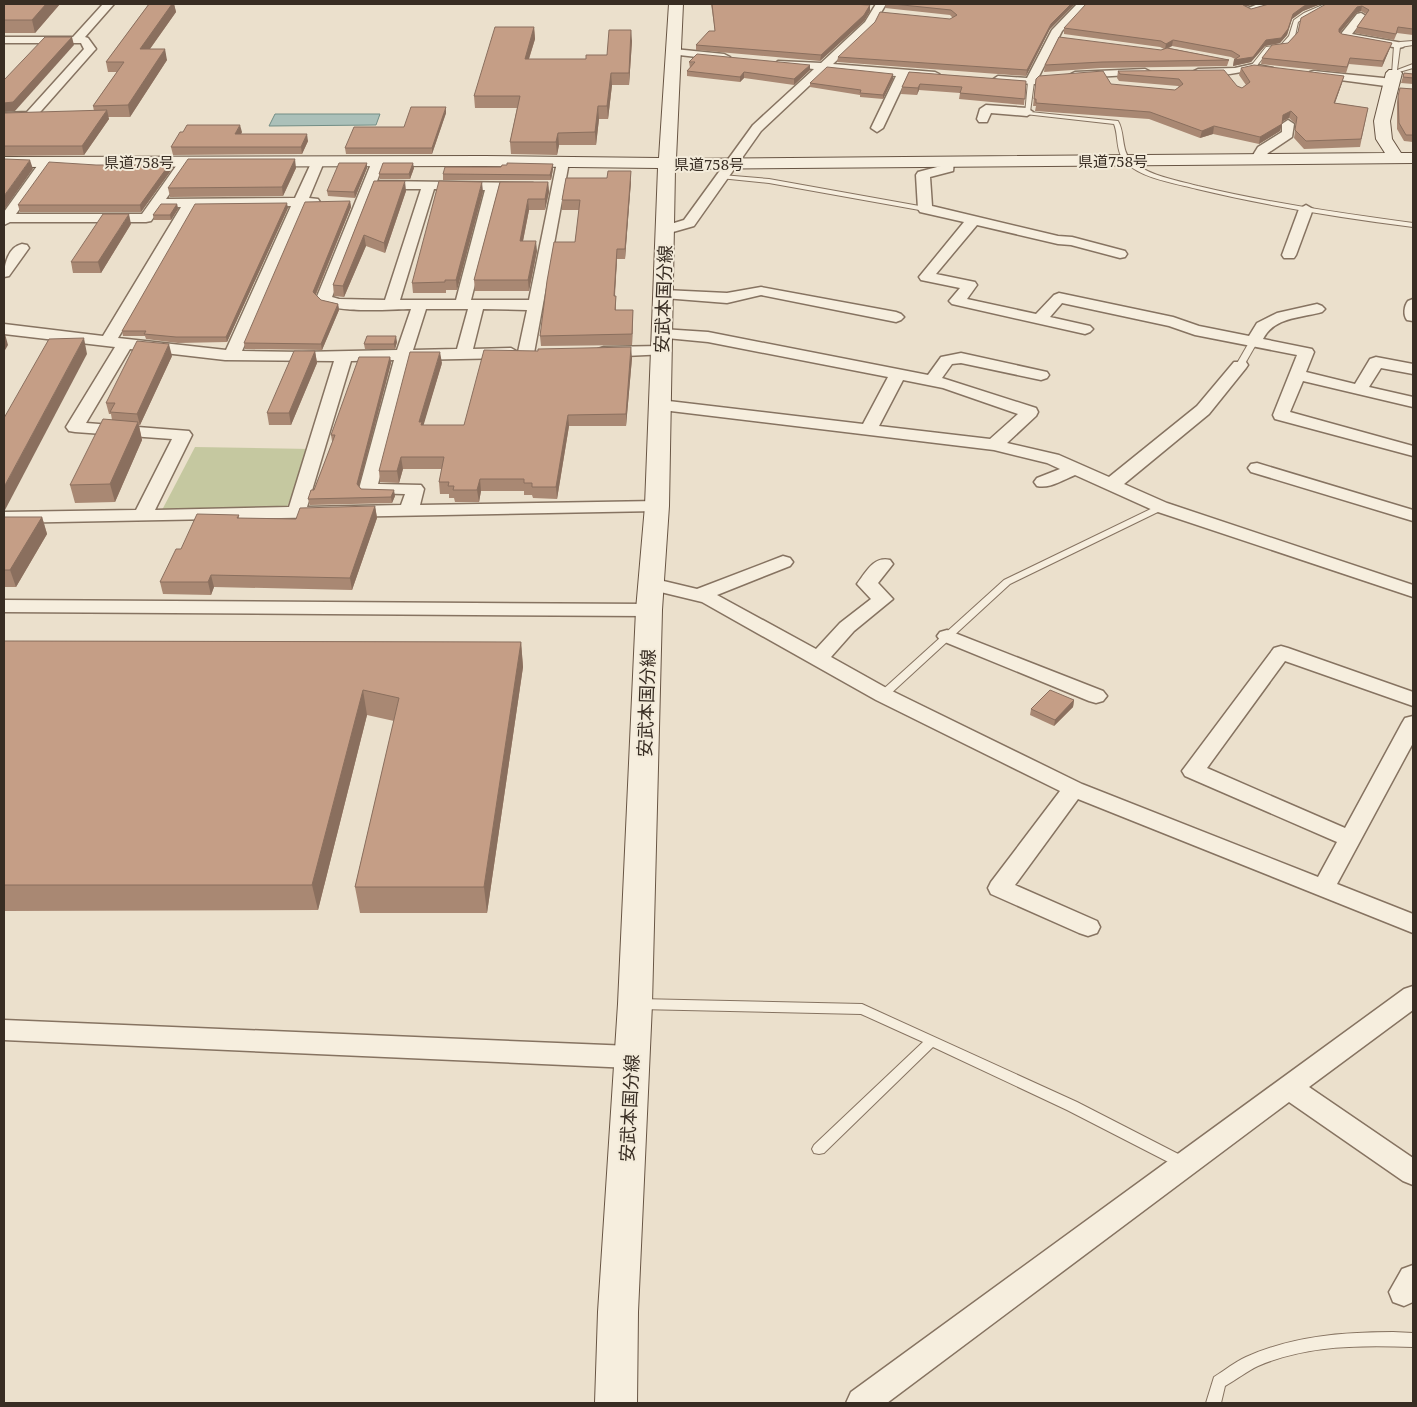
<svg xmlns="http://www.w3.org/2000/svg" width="1417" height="1407" font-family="'Noto Serif','Noto Sans JP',serif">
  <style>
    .green { fill: #c5c8a0 }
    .water { fill: #abc0b9; stroke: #728e86 }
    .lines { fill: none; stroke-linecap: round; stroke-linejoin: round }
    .lane-casing { stroke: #867361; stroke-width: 2 }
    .street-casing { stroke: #867361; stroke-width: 3 }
    .secondary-casing { stroke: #685544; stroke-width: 2 }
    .lane { fill: #f6eede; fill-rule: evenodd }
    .street { fill: #f6eede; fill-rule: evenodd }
    .secondary { fill: #f6eede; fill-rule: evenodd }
    .wall { fill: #a98873 }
    .shaded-wall { fill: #8a6f5e }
    .building { fill: #c59e86; stroke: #8a6f5e }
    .labels { text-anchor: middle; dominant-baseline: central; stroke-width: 4; stroke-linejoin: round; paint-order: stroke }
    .far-street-label { font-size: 15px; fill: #382d23; stroke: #f3ebda }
    .street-label { font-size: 18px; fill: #382d23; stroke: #f3ebda }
  </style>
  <rect width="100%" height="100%" fill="#ebe0cc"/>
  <path class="green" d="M195,447L311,449L284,514L161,512Z"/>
  <path class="water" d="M275,114H380L376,125L269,126Z"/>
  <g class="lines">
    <defs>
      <g id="lane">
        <path d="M1325,4H1331L1308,15L1298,22L1295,36L1285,47L1270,49L1255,68H1251V66L1266,47L1281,45L1289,36L1294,20L1304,13Z"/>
        <path d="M1413,41V45L1400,47L1397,70L1413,64V68L1392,74L1394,46L1400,42Z"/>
        <path d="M1031,80L1034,82L1030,112L1118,121C1125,132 1121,151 1131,160C1148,176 1176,180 1198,186C1269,203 1341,213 1413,223V227C1341,218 1268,206 1197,189C1174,183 1144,179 1126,163C1115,152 1119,136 1114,124L1025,114L1028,82Z"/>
        <path d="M722,175L769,179L925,207L928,209L925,211L769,183L720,178V176Z"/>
        <path d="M1251,339H1257L1258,341L1243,367H1237L1236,365Z"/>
        <path d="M1161,504L1164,505L1165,507L1164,509L1010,584L887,697H879L878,695L879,693L1004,580Z"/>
        <path d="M638,999L862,1004L1077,1102L1188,1159L1190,1163L1188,1167L1183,1169L1178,1167L1067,1110L933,1047L824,1153L819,1154L814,1153L812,1149L814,1145L923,1042L861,1014L638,1009L634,1007L632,1004L634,1001Z"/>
        <path d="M1393,1332L1413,1333V1347C1361,1345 1307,1345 1258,1366C1247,1371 1236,1380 1225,1386L1221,1403H1206L1214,1377C1225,1370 1235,1362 1246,1357C1292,1336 1344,1332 1393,1332Z"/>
      </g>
      <g id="street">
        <path d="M103,4H114L85,37L88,38L96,49L94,51L34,119L4,121V113L27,112L84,49L81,43H4V37H73Z"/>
        <path d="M876,4H886L873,26L833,64L935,72L939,74L941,76L939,78L907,77L883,128L877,132L871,128L896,76L826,70L761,131L694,226L666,234L661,233L659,230L661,227L684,220L753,125L814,69L782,66L776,63L778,61L821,63L865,22Z"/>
        <path d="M1077,4H1088L1062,31L1035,84L994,82L992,80L998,76L1027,78L1052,30Z"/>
        <path d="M1258,4H1273L1272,6L1249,13L1244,10Z"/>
        <path d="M1361,13L1366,16L1352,34L1403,43L1405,45L1403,47L1399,48L1341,38L1339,36L1341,34L1357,14Z"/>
        <path d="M674,49L724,54L730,57L724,60L670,54L668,52L670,50Z"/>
        <path d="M1253,64L1273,68L1275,70L1269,73C1264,73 1258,71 1253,71C1240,70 1203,83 1192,72L1198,69L1235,68Z"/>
        <path d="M1145,69L1151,72L1149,74L1075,78L1069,75L1075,72Z"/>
        <path d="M1314,71L1393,79L1399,83L1393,87L1310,76L1308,74L1310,72Z"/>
        <path d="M986,105L1027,108L1033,112L1027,116L991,113L987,122H979L977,119L980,109Z"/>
        <path d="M1288,120L1294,124L1292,137L1268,153L1261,163H1251L1250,160L1258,147L1282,132V124Z"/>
        <path d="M47,158L53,162L16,214H142L181,159L186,158L192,162L166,199L295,198L313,159H323L324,162L309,198L318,199L320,202L318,205L305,206L242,351L302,352L397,350L411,309C392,309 327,315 316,299L373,159L378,158L384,162L377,181L533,183L535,186L533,189L528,190H499L471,300H529L557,162L563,158L568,159L569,162L534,353L532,356L526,358L518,354L511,358L410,360L378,484L421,485L424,489L420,505L657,501L663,502L666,506L663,510L657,511L4,523V512L136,510L172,439L75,432L69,431L66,427L115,347L4,334V324L103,336L181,207H161L151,221L146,222H10L4,225V212L42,159ZM374,189H421L385,300L339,299L332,297ZM434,189L485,190L456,300H400ZM291,206L226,350L118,338L195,207ZM426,309H468L457,349L413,350ZM483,309L527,310L518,352L511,348L473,349ZM130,349L225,360L334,361L289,507L155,510L192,435L189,431L86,423ZM394,360L359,489L362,493L405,494L401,505L307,507L351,361Z"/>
        <path d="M948,158L954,162L953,171L930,177L932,206L1058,236L1072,237L1125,251L1127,254L1125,257L1120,258L1071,245L1058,244L977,225L936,274L975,282L977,285L967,299L1036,314L1054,295L1059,293L1173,317L1199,326L1249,336L1257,323L1277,313L1317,304L1322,306L1325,309L1322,312C1301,318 1274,317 1263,339L1312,349L1314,352L1306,372L1355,384L1370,359L1376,357L1413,364V374L1381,368L1369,387L1413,397V407L1303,381L1290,412L1413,446V456L1275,419L1273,415L1297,355L1195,335L1169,326L1062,303L1050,317L1090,326L1093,329L1090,332L1085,334L952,304L949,301L960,288L921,280L919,277L964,222L920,212L918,209L916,175L918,172L941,166L943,159Z"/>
        <path d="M1306,205L1313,209L1296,255L1294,258H1284L1282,255L1299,209Z"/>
        <path d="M22,244L27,245L29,248L9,276L4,277C4,265 8,247 22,244Z"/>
        <path d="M761,287L896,312L901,314L904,317L901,320L896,322L761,295L727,303L664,298L659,297L657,294L659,291L664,290L727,293Z"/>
        <path d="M1413,299V321L1407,320C1403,315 1404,306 1408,301Z"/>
        <path d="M662,329L708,332L928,375L941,357L961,353L1047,372L1049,375L1047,378L1041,380L961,363L952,364L942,378L1036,408L1038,412L1036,416L1007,443L1059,455L1109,477L1197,406L1234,362H1246L1248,365L1246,368L1209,414L1124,484L1167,503L1413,585V597L1155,511L1075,475C1063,480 1049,489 1037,486L1034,482L1037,478L1060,469L1047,463L994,450L654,409L652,405L654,401L660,400L863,424L888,377L708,342L656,337L654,334L656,331ZM903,380L943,388L1018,414L990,439L879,426Z"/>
        <path d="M661,346L667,348L669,351L667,354L604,357L598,355L596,352L598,349L604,347Z"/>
        <path d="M1257,463L1413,510V521L1251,472L1248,468L1251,464Z"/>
        <path d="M783,556L790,558L793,562L790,566L717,595L816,649L840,623L871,599L857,584C866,572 874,556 890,560L893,564L878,583L893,599L854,631L831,657L890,690L1082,784L1318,877L1337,842L1185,776L1182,771L1274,648L1281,646L1288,648L1413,692V706L1285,661L1207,768L1345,828L1402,723L1405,718L1413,716V743L1337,884L1413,914V933L1078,799L1015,885L1097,921L1100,927L1097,933L1088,936L1079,933L991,894L988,888L991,882L1060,791L876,700L702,602L644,588L641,584L644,580L651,578L697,589Z"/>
        <path d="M4,600L649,604L656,606L659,610L656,614L649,616L4,612Z"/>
        <path d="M947,630L1103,691L1107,696L1103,701L1096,703L1089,701L940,640L937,636L940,632Z"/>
        <path d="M1413,986V1010L1309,1087L1413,1158V1185L1403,1181L1289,1102L887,1403H846L851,1392L1404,989Z"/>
        <path d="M4,1020L631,1046L640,1050L644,1057L640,1064L631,1068L4,1040Z"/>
        <path d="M1413,1265V1302L1404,1306L1393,1302L1389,1292L1402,1269Z"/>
      </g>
      <path id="secondary" d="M669,4H683L676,159L1385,153L1376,139L1374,121L1386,73L1389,70H1399L1402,73L1390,121L1392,139L1401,153H1413V163L675,169L669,506L662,610L652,1004L638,1312L637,1403H595L598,1312L618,1004L636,610L645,506L658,168L484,166L4,167V157L484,156L659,158Z"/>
    </defs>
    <use href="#lane" class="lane-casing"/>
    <use href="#street" class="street-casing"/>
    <use href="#secondary" class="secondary-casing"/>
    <use href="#lane" class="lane"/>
    <use href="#street" class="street"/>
    <use href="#secondary" class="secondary"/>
  </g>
  <g class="wall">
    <path d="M4,4H60L35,33H4Z"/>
    <path d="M149,4H174L176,12L150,49L167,60L130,117H108L109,119L84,155L4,156V113L94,111L93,106L117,72H108L106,62Z"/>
    <path d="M711,4H851L870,5V11L864,21L820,61L696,50V45L715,31Z"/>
    <path d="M886,4H1075L1050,29L1026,76L837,62L838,57L950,19L953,18L950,15L885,8Z"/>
    <path d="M1269,4H1321L1303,11L1292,19L1287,35L1280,43L1265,46L1251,62L1233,66L1234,60L1235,59L1231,57L1172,46L1169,48L1229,60L1227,66L1101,68L1044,72L1045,65L1161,50L1164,49L1160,47L1064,34V28L1247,7L1251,9Z"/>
    <path d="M1326,4H1413V35L1397,33L1394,40L1355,33L1357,27L1366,14L1361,11L1356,13L1340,32L1342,34L1392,43L1390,48L1382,67L1349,64L1346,73L1261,64L1262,58L1288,43Z"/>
    <path d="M534,27L535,39L529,59H586L607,55L632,41L629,85H612L608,119H599L596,145H559L557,155L511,154L510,142L517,108H475L474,96Z"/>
    <path d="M689,62L810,70L794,85L744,78L740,82L687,76V71L690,68Z"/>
    <path d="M1241,68L1344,76L1342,83L1335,103L1368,108L1360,147L1304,149L1294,138L1296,124L1289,118L1282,122L1280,131L1259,144L1213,134L1200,138L1149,119L1035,111L1036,106H1033L1036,79L1175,90L1179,87L1178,86L1119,81L1117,78L1118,71L1237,86L1242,88L1246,85L1239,75Z"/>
    <path d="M909,72L1026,81L1024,105L959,99L960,93L919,90L917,95L901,94L902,87Z"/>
    <path d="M1404,73L1413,74V84L1401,83Z"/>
    <path d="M893,74V79L883,99L860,97V95L810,87V83Z"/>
    <path d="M1400,88L1413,89V142L1404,141L1397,129V102Z"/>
    <path d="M446,113L432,154H346L345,148Z"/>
    <path d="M242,132L241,134L308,141L302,154L173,155L171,147Z"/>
    <path d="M367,163V168L355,198L328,196L327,191Z"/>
    <path d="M553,164V169L551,180H443V174L501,167Z"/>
    <path d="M96,165H162L172,169L141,212H20L18,205Z"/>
    <path d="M296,168L283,196L170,197L168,188Z"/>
    <path d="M414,168L410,179H380L379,174Z"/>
    <path d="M374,181L406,191L385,253L366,246L344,297L334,296L333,285Z"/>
    <path d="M631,181L625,259H617L615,296H616V310H633L632,345L541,346L540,336L575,242L579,210H562V200Z"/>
    <path d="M500,182H548L549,192L545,210H529L523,241L537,251L529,291H475L474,280Z"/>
    <path d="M483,192L457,290H446V293H413L412,283Z"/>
    <path d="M350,201L351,207L316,295L321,300L338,304L339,310L322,350L245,349L244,343Z"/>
    <path d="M177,204L178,209L171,220H154L153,215Z"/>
    <path d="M288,208L227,342L178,343L146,339L145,336H123L122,331Z"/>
    <path d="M131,224L101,273H73L71,262Z"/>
    <path d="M397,342L395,349H365L364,344Z"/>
    <path d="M315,351L317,363L291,425H269L267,413Z"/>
    <path d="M172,356L140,425H139L142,440L115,502L75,503L70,485L112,420L111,414H109L106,403Z"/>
    <path d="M390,357L391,363L359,486L361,489L395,496L392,503L310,505L308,499L314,490L333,441H332L331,435Z"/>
    <path d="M632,358L626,426H569L557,499L533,498L532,495H524V491H481L479,502H455L454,498H449V494H440L439,482L442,469H403L399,483L380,482L379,471L442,363L423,425H464Z"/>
    <path d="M375,506L377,518L352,590L214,587L211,595L163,594L160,582L181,549L239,515V518L296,519Z"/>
    <path d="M4,517H42L47,534L16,587H4Z"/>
    <path d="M4,641L521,642L523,667L487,913H360L355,887L394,721L367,715L318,910L4,911Z"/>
    <path d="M1074,700L1073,707L1054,726L1030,715L1031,709Z"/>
  </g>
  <g class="shaded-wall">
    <path d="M46,4H60L35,33L32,20Z"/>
    <path d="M172,4H174L176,12L142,60L140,49Z"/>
    <path d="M1071,4H1075L1050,29L1026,76L1027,70L1051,24Z"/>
    <path d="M1244,4H1254L1243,8Z"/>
    <path d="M1309,4H1321L1303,11L1292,19L1287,35L1280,43L1265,46L1251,62L1233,66L1234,60L1266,40L1293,14L1304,6Z"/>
    <path d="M870,5V11L864,21L820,61L821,55Z"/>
    <path d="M1362,6L1361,11L1356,13L1338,35L1339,29L1357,7Z"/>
    <path d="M534,27L535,39L525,71V59Z"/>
    <path d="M631,30L632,41L629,85V73Z"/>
    <path d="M72,37L74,45L15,111L4,112V103Z"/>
    <path d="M1173,40L1172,46L1165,49L1166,44Z"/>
    <path d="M1392,43L1390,48L1382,67L1383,61Z"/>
    <path d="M165,49L167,60L130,117L128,105Z"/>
    <path d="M810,65V70L794,85V79Z"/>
    <path d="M744,72V78L740,82V77Z"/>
    <path d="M611,73L612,85L608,119L607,106Z"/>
    <path d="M893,74V79L883,99V95Z"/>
    <path d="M1344,76L1342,83L1332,111L1334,103Z"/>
    <path d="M920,84L919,90L917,95L918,88Z"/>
    <path d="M598,106L599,119L596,145L595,132Z"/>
    <path d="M446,107V113L432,154V148Z"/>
    <path d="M107,110L109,119L84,155L82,146Z"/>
    <path d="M1291,111L1289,118L1281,122L1283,115Z"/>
    <path d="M1282,124L1280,131L1259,144L1260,137Z"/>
    <path d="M240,125L242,132L237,142L235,134Z"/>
    <path d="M1214,126L1213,134L1200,138L1202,131Z"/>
    <path d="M558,133L559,145L557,155L556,142Z"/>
    <path d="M307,134L308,141L302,154L301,147Z"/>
    <path d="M295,159L296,168L283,196L282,187Z"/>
    <path d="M30,160L33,169L4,210V196Z"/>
    <path d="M171,162L172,169L141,212L140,205Z"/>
    <path d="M367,163V168L355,198L354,192Z"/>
    <path d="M413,163L414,168L410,179L409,174Z"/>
    <path d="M553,164V169L551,180L550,175Z"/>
    <path d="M631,171V181L625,259V249Z"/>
    <path d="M405,181L406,191L385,253L384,243Z"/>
    <path d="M482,182L483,192L457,290L456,280Z"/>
    <path d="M548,182L549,192L545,210V199Z"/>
    <path d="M528,199L529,210L521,251L520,241Z"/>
    <path d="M350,201L351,207L314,298L313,292Z"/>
    <path d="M287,203L288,208L227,342L226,337Z"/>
    <path d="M177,204L178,209L171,220L170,215Z"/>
    <path d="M129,214L131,224L101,273L98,262Z"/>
    <path d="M364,235L366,246L344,297L343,286Z"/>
    <path d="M536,241L537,251L529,291L528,280Z"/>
    <path d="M617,249V259L614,306V296Z"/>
    <path d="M338,304L339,310L322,350L321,344Z"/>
    <path d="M633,310V320L632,345V334Z"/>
    <path d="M5,334L8,345L4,352V336Z"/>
    <path d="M396,336L397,342L395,349L394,344Z"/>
    <path d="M84,338L87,354L5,510H4V487Z"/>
    <path d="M169,344L172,356L140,425L137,414Z"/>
    <path d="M631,347L632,358L626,426V414Z"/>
    <path d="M315,351L317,363L291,425L289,413Z"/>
    <path d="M440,352L442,363L423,427L419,422Z"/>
    <path d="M390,357L391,363L358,490L357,484Z"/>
    <path d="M568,415L569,426L557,499L556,487Z"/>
    <path d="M138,422L142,440L115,502L110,484Z"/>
    <path d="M401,457L403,469L399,483L397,471Z"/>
    <path d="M480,479L481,491L479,502L477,490Z"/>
    <path d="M394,490L395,496L392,503L391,497Z"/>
    <path d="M375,506L377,518L352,590L350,578Z"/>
    <path d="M42,517L47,534L16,587L10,570Z"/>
    <path d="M211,575L214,587L211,595L208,582Z"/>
    <path d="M521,642L523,667L487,913L484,887Z"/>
    <path d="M363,690L367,715L318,910L312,885Z"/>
    <path d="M1074,700L1073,707L1054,726L1055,720Z"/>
  </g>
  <g class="building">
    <path d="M4,4H46L32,20H4Z"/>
    <path d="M149,4H172L140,49H165L128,105L93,106L124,62H106Z"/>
    <path d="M712,4H851L870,5L864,15L821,55L696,45L709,31H715Z"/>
    <path d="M893,4H1071L1051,24L1027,70L838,57L875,22L880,12L950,19L957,15L951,10Z"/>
    <path d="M1086,4H1244L1243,5L1251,9L1269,4H1309L1304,6L1293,14L1288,29L1281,38L1266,40L1253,57L1234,60L1240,56L1232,51L1173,40L1166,44L1161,41L1064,28Z"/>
    <path d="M1326,4H1413V29L1398,27L1396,34L1357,27L1369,10L1362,6L1357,7L1339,29V32L1342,34L1392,43L1383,61L1350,58L1347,67L1262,58L1272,45L1288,43L1298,32L1301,18Z"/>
    <path d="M495,27H534L525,59H586V55H607L609,30H631L629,73H611L607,106H598L595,132L558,133L556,142H510L520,96H474Z"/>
    <path d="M45,37H72L13,102L4,103V80Z"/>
    <path d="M1059,37L1161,50L1167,48L1229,60L1102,62L1045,65Z"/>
    <path d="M697,54L810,65L794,79L744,72L740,77L687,71L695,62H689Z"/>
    <path d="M1254,65L1344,76L1334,103L1368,108L1361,139L1306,141L1295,130L1297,117L1291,111L1283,115L1282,124L1260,137L1214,126L1202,131L1150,112L1036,103V99H1034L1036,79L1039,76L1103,71L1111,84L1175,90L1183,84L1179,79L1120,74L1118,71L1224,70L1237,86L1242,88L1250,82L1241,68Z"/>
    <path d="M827,67L893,74L883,95L860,93L861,90L810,83Z"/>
    <path d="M909,72L1026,81L1025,99L960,93L962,87L920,84L918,88L902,87Z"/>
    <path d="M1404,73L1413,74V78L1403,77Z"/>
    <path d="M1400,88L1413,89V135H1406L1399,123L1398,96Z"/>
    <path d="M411,107H446L432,148H345L354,127H404Z"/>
    <path d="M107,110L82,146H4V113Z"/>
    <path d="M187,125H240L235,134H307L301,147H171L180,132H183Z"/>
    <path d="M4,159L30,160L4,196Z"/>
    <path d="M188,159H295L282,187L168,188Z"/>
    <path d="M49,162L96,165H162L163,162H171L140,205H18Z"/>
    <path d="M339,163H367L354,192L327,191Z"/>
    <path d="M383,163H413L409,174H379Z"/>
    <path d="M507,163L553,164L550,175L443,174L445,167H501L502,165H507Z"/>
    <path d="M608,171H631L625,249H617L614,296H616L615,310H633L632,334L540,336L547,281L554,242H575L580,200H562L566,178H607Z"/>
    <path d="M374,181H405L384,243L364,235L343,286L333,285Z"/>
    <path d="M439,181L482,182L456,280H445V282L412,283Z"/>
    <path d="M500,182H548L545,199H528L520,241H536L528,280H474Z"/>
    <path d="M350,201L313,292L321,300L338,304L321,344L244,343L305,202Z"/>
    <path d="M287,203L226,337H176L144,334L146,331H122L195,204Z"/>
    <path d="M161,204H177L170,215H153Z"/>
    <path d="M103,214H129L98,262H71Z"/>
    <path d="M367,336H396L394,344H364Z"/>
    <path d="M84,338L4,487V418L49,339Z"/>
    <path d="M137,341L169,344L137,414L110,412L115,403H106Z"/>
    <path d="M631,347L626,414L568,415L556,487H532V483H524V479H480L477,490H453L454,486H448L449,482H439L444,457H401L397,471H379L410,352H440L419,422H422L421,425H464L484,350L538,351V349Z"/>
    <path d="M294,351H315L289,413H267Z"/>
    <path d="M359,357H390L357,484L361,489L394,490L391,497L308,499L311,490H314L335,435H331Z"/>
    <path d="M103,419L138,422L110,484L70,485Z"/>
    <path d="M375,506L350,578L211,575L208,582H160L176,549H181L197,514L239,515L237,518L296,519L300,508Z"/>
    <path d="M4,517H42L10,570H4Z"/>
    <path d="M4,641L521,642L484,887H355L399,698L363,690L312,885H4Z"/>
    <path d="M1050,690L1074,700L1055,720L1031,709Z"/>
  </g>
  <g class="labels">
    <g class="far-street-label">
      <text x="1113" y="161">県道758号</text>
      <text x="139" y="162">県道758号</text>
      <text x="709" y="164">県道758号</text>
    </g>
    <g class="street-label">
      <text transform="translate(663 299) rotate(-88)">安武本国分線</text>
      <text transform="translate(646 703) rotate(-88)">安武本国分線</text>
      <text transform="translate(629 1108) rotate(-87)">安武本国分線</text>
    </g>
  </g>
  <rect width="1417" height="1407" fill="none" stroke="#382d23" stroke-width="10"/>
</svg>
